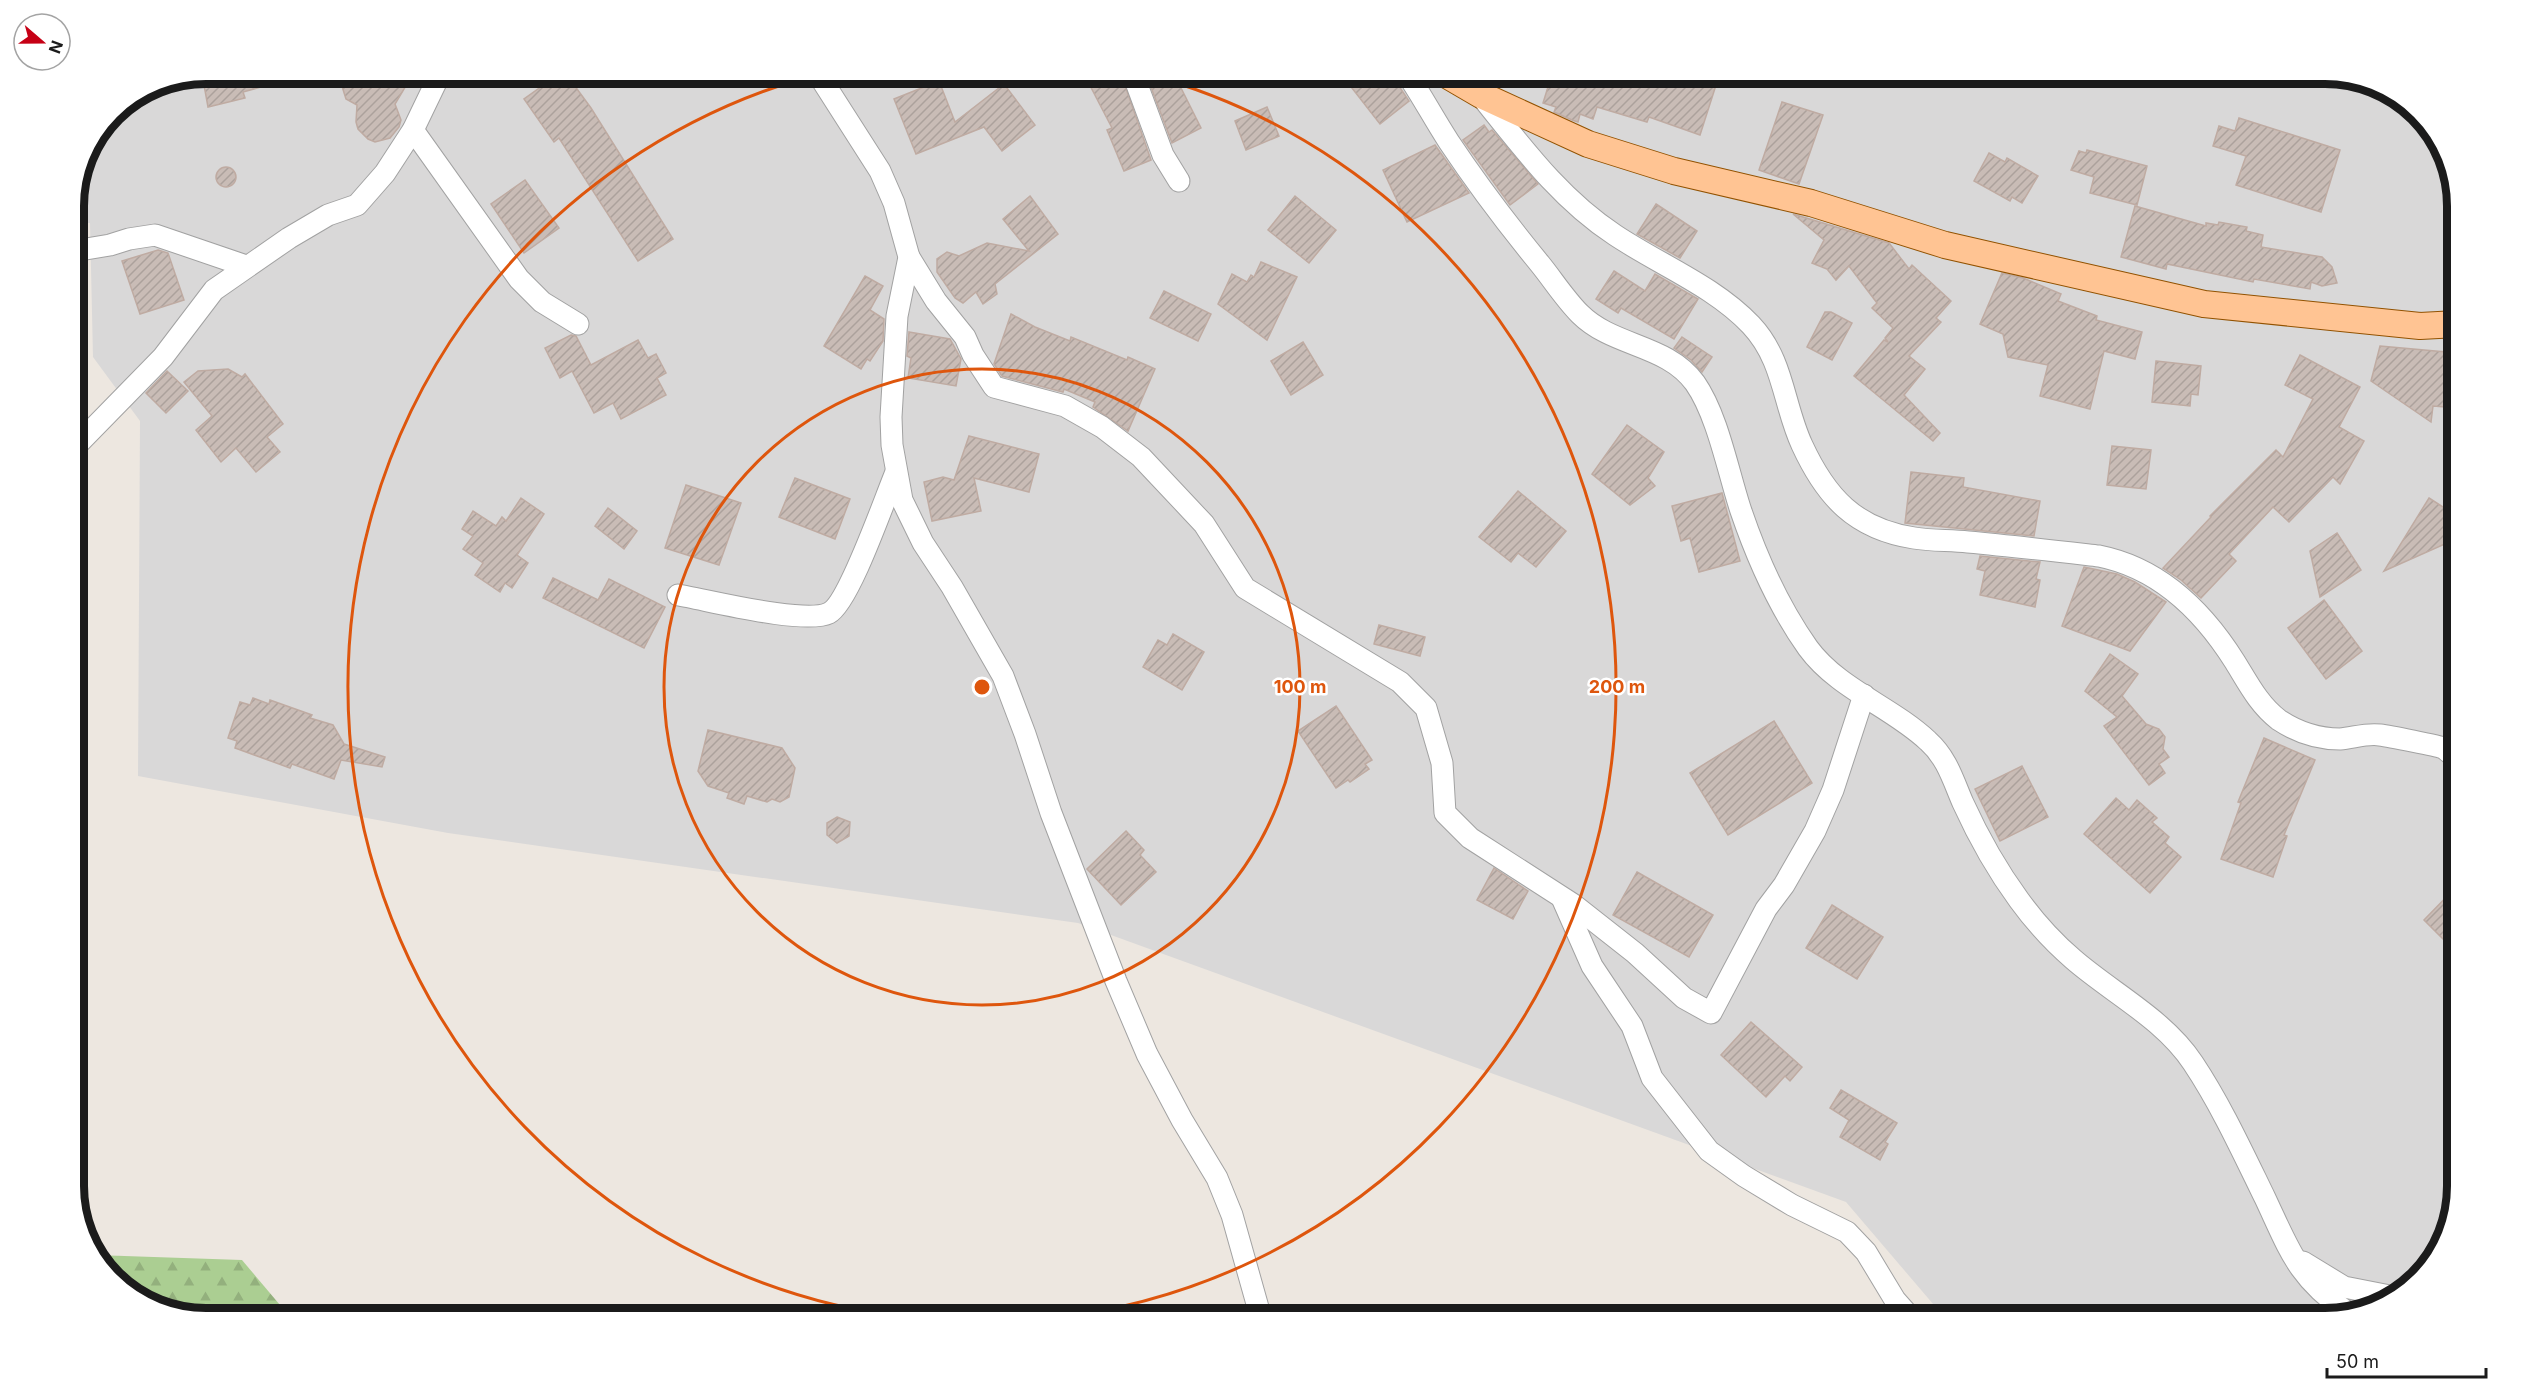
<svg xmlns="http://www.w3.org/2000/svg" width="2531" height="1392" font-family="Inter,sans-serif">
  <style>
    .residential { fill: #d9d8d8 }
    .forest { fill: url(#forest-firs) }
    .building { fill: url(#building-hatch); stroke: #bfaba2; stroke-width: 1.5 }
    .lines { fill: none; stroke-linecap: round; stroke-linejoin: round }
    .minor-casing { stroke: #a2a2a2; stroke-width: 23 }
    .major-casing { stroke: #925200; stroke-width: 28 }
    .minor { stroke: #fff; stroke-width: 21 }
    .major { stroke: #ffc493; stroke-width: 26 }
    .ring { fill: none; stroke: #de560d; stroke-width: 3 }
    .rim { fill: none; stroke: #1b1b1b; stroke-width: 8 }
    .centre { fill: #de560d; stroke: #fff; stroke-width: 3 }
    .ring-label { font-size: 18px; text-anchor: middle; font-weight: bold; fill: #de560d; stroke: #fff; stroke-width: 5; stroke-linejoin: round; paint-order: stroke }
  </style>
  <defs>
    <pattern id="forest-firs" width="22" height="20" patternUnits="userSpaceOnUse" patternTransform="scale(1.5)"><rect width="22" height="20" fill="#abce92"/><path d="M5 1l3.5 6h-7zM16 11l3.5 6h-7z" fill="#93b07d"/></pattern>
    <pattern id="building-hatch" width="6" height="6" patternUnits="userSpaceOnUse" patternTransform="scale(1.5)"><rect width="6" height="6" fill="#c9bcb6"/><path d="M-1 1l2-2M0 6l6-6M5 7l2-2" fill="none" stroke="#aca19c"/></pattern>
  </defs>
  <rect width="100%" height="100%" fill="#ede7e0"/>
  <path class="residential" d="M206,74H2325L2384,87L2435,133L2457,198V1186L2444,1245L2391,1301L2325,1318H1945L1846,1202L1078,923L448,833L138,776L140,421L93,357L90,223H74V198L84,155L113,112L156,83Z"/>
  <path class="forest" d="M95,1255L242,1260L291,1318H206L147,1305L96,1260Z"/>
  <g class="building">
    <path d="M202,74H257L261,87L243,92L245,98L208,107Z"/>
    <path d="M346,74H413L395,104L401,120L399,127L390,138L375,142L368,139L358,129L356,122L357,105L346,99L341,83Z"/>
    <path d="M559,74H566L591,108L673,239L638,261L559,138L554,142L524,99Z"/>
    <path d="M1084,74H1121L1151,160L1124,171L1107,130L1112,128Z"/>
    <path d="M1146,74H1174L1201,128L1172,143Z"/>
    <path d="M1341,74H1391L1409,101L1380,124Z"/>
    <path d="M1552,74H1646L1676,83L1677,78L1698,84L1700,77L1717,82L1700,135L1649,117L1647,122L1597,107L1593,119L1580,114L1578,122L1572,120L1554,112L1556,107L1543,103Z"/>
    <path d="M939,81L955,122L1004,84L1035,125L1002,151L984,127L916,154L894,99Z"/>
    <path d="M1782,102L1823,115L1799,184L1759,170Z"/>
    <path d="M1267,107L1279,136L1246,150L1235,121Z"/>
    <path d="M2239,118L2340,150L2321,212L2236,185L2246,156L2213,146L2219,126L2235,131Z"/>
    <path d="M1484,125L1489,132L1492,130L1538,184L1510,205L1463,140Z"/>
    <path d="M1435,145L1469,193L1407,222L1383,170Z"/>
    <path d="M2087,150L2147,166L2137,205L2090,193L2094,177L2071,170L2079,151L2086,153Z"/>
    <path d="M1989,153L2005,162L2007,158L2038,176L2022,203L2012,197L2010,201L1974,181Z"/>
    <circle cx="226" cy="177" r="10"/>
    <path d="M525,180L559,228L524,253L491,204Z"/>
    <path d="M1030,196L1058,234L995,284L997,294L983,304L976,292L963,303L955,298L937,272V259L947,252L959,256L987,243L1029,251L1003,219Z"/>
    <path d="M1295,196L1336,230L1309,263L1268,230Z"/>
    <path d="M1656,204L1697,231L1680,258L1637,234Z"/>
    <path d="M2135,206L2206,226V223L2218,225L2219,222L2247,227L2246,231L2263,235L2261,247L2322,257L2332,267L2337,283L2322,286L2311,282L2310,289L2254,279L2253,282L2167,264L2166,269L2121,257Z"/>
    <path d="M1793,214L1889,243L1909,269L1912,265L1951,301L1936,318L1941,322L1909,356L1925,369L1904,395L1940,433L1933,441L1854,376L1884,340L1888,342L1885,338L1893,328L1872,308L1877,303L1849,266L1836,280L1827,269L1812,263L1824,240Z"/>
    <path d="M158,250L168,253L184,300L140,314L122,261Z"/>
    <path d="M1261,262L1297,277L1267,340L1218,304L1232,274L1247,282L1251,275L1254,277Z"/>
    <path d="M1614,271L1645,291L1655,274L1698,299L1674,339L1621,308L1618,313L1596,299Z"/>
    <path d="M2002,273L2023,278L2061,294L2058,301L2097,316L2096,320L2142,332L2135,359L2104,351L2090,409L2040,396L2048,365L2008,357L2003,334L1980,324Z"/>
    <path d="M865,276L883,286L870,310L884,319L883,341L870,361L867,359L861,369L824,346Z"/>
    <path d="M1164,291L1211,314L1198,341L1150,318Z"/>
    <path d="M1825,312H1831L1852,323L1832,360L1807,347Z"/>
    <path d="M1011,314L1035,327L1070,341L1071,337L1127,360L1128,357L1155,369L1128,431L1093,407L1095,402L1064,389L1063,392L1002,376L994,364Z"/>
    <path d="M909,332L950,339L961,359L956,386L908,378L911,358L907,356Z"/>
    <path d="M571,335L576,336L591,365L638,340L648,358L656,354L666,373L657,378L666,395L621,419L613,403L594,413L572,371L560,378L545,348Z"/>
    <path d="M1682,337L1712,357L1702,372L1691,360L1674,348Z"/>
    <path d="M1303,342L1323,375L1291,395L1271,361Z"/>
    <path d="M2380,346L2457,353V408L2433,406L2431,422L2371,381Z"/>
    <path d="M2300,355L2360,387L2339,427L2364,441L2340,484L2333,477L2289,522L2273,507L2229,554L2236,561L2201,598L2181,580L2163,568L2211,517L2210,516L2276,450L2283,457L2313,399L2285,385Z"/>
    <path d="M2156,361L2201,366L2198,395L2191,394L2190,406L2152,402Z"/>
    <path d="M228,369L242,377L245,374L283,424L267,437L280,452L256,472L236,448L221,462L196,430L212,416L184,382L198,371Z"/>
    <path d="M167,371L188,391L166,413L146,393Z"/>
    <path d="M1627,425L1664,452L1648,478L1655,486L1630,505L1592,474Z"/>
    <path d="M969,436L1039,454L1029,492L974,478L981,511L932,521L924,482L943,477L954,480Z"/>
    <path d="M2112,446L2151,450L2146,489L2107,485Z"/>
    <path d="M1911,472L1964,478L1963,487L2040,501L2034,536L1905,523Z"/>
    <path d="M795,478L850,499L835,539L779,517Z"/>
    <path d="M686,485L741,503L719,565L665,548Z"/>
    <path d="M1518,491L1566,531L1536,567L1518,553L1511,562L1479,537Z"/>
    <path d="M1722,493L1740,561L1699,572L1690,538L1681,541L1672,506Z"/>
    <path d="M521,498L544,514L517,555L528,563L512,588L505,583L500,592L475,575L483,563L463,549L473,536L462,529L473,511L496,526L502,517L506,521Z"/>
    <path d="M2429,498L2457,516V527L2445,544L2384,571Z"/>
    <path d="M608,508L637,531L624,549L595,526Z"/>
    <path d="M2337,533L2361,570L2320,597L2310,551Z"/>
    <path d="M1980,556L2040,562L2036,579L2040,580L2035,607L1980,595L1985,571L1977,569Z"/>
    <path d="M2084,567L2117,574L2135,582L2166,602L2130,651L2062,626Z"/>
    <path d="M553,578L598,600L609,579L665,607L644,648L543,598Z"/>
    <path d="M2324,600L2362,651L2326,679L2288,628Z"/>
    <path d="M1379,625L1425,637L1420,656L1374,644Z"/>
    <path d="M1173,634L1204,652L1182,690L1143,667L1158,640L1167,645Z"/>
    <path d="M2110,654L2138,674L2122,696L2146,724L2159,729L2165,737L2163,749L2169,757L2159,764L2165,773L2149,785L2104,726L2117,717L2085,691Z"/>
    <path d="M253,698L269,704L270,700L312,715L310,718L333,725L344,744L385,757L382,767L341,760L334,779L292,764L290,768L235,748L237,741L228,738L240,702L250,705Z"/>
    <path d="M1336,706L1372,760L1365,764L1369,769L1350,782L1348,780L1336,788L1298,731Z"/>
    <path d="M1774,721L1812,783L1728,835L1690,773Z"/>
    <path d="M708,730L782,748L795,768L789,797L780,802L772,799L767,802L747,796L744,804L727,798L729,793L708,786L698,771Z"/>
    <path d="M2264,738L2315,760L2284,835L2287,836L2273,877L2221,859L2241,803L2238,802Z"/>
    <path d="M2022,766L2048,817L2000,841L1975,789Z"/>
    <path d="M2116,798L2129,810L2137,800L2157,818L2152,822L2169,837L2165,843L2181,857L2150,893L2084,834Z"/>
    <path d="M837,817L850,822L849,836L837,843L827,835V823Z"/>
    <path d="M1126,831L1144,850L1140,855L1156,872L1121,905L1087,869Z"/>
    <path d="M1494,868L1528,891L1513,919L1477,900Z"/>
    <path d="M1637,872L1713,915L1689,957L1613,915Z"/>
    <path d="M2457,886V953L2424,920Z"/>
    <path d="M1832,905L1883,937L1857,979L1806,948Z"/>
    <path d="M1751,1022L1802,1067L1790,1081L1785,1076L1766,1097L1721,1055Z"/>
    <path d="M1841,1090L1897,1123L1885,1142L1888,1144L1880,1160L1840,1137L1849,1120L1830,1108Z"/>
  </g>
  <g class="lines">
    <defs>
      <g id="minor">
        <path d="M818,74L880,171L894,203L909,257L897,316L891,417L892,445L902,500L923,543L952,587L1003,676L1025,734L1051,813L1116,981L1147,1054L1182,1120L1217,1178L1232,1215L1261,1318"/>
        <path d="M1133,74L1163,155L1179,181"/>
        <path d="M1407,74C1422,96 1434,119 1449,142C1477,184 1508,225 1540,264C1553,280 1565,299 1580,314C1613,347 1667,344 1695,383C1718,416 1728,472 1741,511C1757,558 1779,607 1808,648C1838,689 1892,707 1928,741C1947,758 1953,780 1963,803C1978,836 1997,870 2019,900C2035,922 2052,941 2073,959C2112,993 2164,1019 2193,1063C2221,1105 2243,1153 2265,1198C2290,1251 2297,1277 2347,1312"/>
        <path d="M1481,96C1522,147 1560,199 1615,235C1660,265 1714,286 1751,325C1784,360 1783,404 1802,445C1826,497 1855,529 1914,538C1932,541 1950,540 1968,542C2012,546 2055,551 2099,556C2159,568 2203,611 2235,662C2248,683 2259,705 2279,720C2297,732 2318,739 2340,739C2353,738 2366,733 2380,735C2388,736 2439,746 2443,748C2448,751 2453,756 2457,760"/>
        <path d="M413,130L519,279L542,302L578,324"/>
        <path d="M74,251L110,245L129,239L155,235L246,266"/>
        <path d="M909,257L936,301L965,337L973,355L994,387L1065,406L1102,427L1141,457L1204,524L1245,588L1400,682L1426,708L1442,763L1445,813L1470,838L1574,905L1635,953L1684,998L1711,1013L1766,909L1784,885L1815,831L1833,790L1864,695"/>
        <path d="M74,448L163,357L214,290L289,238L328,215L357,205L385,173L413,130L440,74"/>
        <path d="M678,595C708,600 805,625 829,613C849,603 885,498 896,472"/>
        <path d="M1562,898L1592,966L1632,1026L1652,1078L1709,1151L1744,1176L1792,1205L1847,1232L1866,1252L1895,1300L1911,1318"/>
        <path d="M2303,1262L2344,1287L2395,1297"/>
      </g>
      <path id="major" d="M1445,74L1481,95L1588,144L1674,171L1811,203L1945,245L2204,304L2420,326L2457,324"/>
    </defs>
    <use href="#minor" class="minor-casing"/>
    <use href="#major" class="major-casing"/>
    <use href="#minor" class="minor"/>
    <use href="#major" class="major"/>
  </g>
  <g class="ring">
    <circle cx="982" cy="687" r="318"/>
    <path d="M910 1318A635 635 0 0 1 818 74M1146 74A635 635 0 0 1 1054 1318"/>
  </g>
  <path d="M0 0H2531V1392H0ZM206 84H2325A122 122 0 0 1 2447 206V1186A122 122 0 0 1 2325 1308H206A122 122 0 0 1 84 1186V206A122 122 0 0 1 206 84Z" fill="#fff" fill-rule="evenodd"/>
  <path class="rim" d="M206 84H2325A122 122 0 0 1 2447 206V1186A122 122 0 0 1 2325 1308H206A122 122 0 0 1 84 1186V206A122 122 0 0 1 206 84Z"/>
  <circle cx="982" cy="687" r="9" class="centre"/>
  <g class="ring-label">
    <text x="1300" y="693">100 m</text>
    <text x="1617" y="693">200 m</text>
  </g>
  <g transform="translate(42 42) rotate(110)"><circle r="28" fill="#ffffff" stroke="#a4a4a4" stroke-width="1.5"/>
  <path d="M0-4.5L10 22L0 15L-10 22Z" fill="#c60015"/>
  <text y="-9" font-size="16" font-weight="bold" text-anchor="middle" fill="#1b1b1b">N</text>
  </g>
  <path d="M2327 1368v9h159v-9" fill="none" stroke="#1b1b1b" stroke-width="3"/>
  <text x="2336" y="1368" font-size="18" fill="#1b1b1b" stroke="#ffffff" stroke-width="4.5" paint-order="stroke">50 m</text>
</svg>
